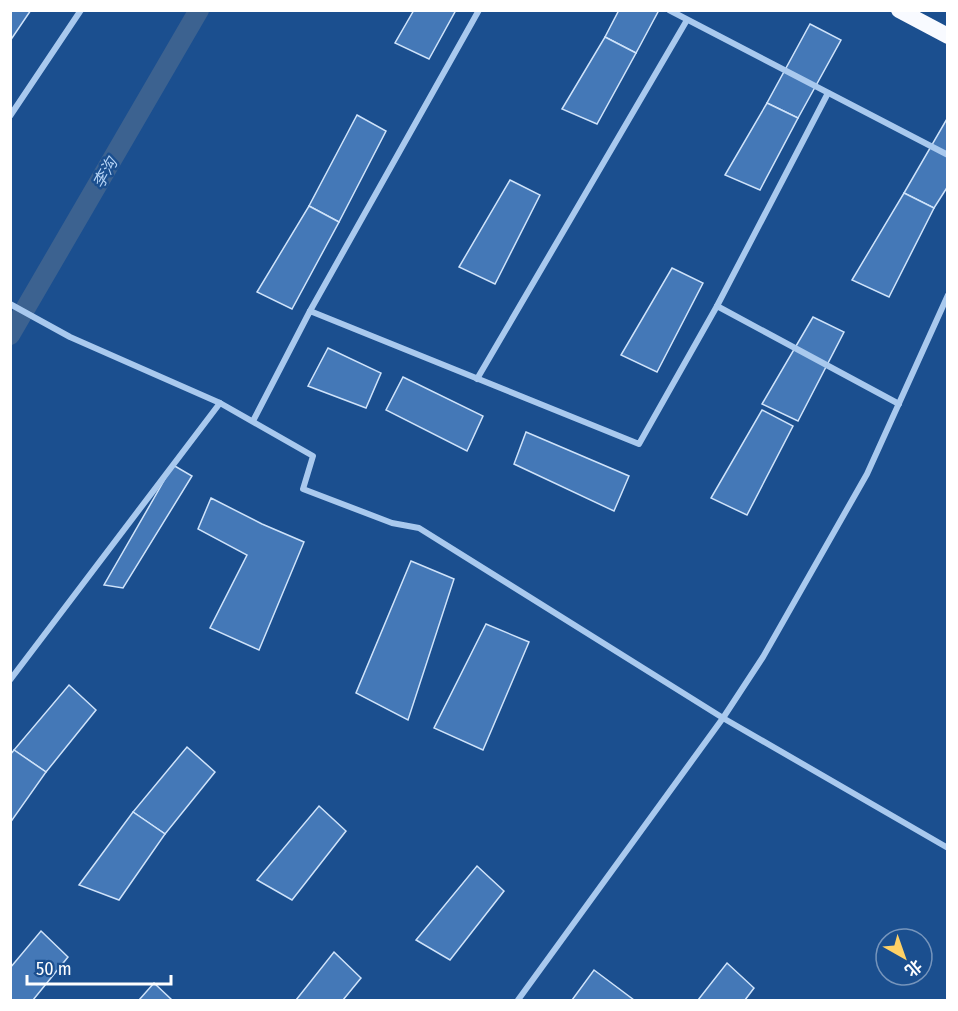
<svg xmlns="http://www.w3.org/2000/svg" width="958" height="1011" font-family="'Fira Sans Condensed','Noto Sans SC',sans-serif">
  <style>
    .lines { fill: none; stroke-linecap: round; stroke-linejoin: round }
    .canal { stroke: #3c6290; stroke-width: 20 }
    .building { fill: #4478b7; stroke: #cfe3fa; stroke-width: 1.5 }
    .minor { stroke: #a9c9ee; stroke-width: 6 }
    .trunk { stroke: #f8faff; stroke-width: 16 }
    .labels { text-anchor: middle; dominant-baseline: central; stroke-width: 5; stroke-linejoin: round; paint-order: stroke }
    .water-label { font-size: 16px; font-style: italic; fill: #b5d3f5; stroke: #1b4f8f }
  </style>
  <rect width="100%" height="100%" fill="#1b4f8f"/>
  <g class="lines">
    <path class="canal" d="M10,335L199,10"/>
  </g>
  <g class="building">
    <path d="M10,10H31L10,41Z"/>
    <path d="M414,10H456L429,59L395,43Z"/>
    <path d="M619,10H659L636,53L605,37Z"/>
    <path d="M810,24L841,40L798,118L767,103Z"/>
    <path d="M605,37L636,53L597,124L562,109Z"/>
    <path d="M767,103L798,118L760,190L725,175Z"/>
    <path d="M357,115L386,131L339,222L309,206Z"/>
    <path d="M948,117V186L934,208L904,193Z"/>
    <path d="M510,180L540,195L495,284L459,267Z"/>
    <path d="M904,193L934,208L889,297L852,280Z"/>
    <path d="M309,206L339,222L292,309L257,292Z"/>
    <path d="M672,268L703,283L657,372L621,355Z"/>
    <path d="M813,317L844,332L798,421L762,404Z"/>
    <path d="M328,348L381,373L366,408L308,386Z"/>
    <path d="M403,377L483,416L467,451L386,410Z"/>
    <path d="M762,410L793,426L747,515L711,498Z"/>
    <path d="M526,432L629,476L614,511L514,464Z"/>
    <path d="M173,465L192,476L123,588L104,585Z"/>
    <path d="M211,498L262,524L304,542L259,650L210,628L247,555L198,529Z"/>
    <path d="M411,561L454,579L408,720L356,693Z"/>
    <path d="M486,624L529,642L483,750L434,728Z"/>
    <path d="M69,685L96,710L46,772L14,750Z"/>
    <path d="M187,747L215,772L165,834L133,812Z"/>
    <path d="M14,750L46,772L10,823V755Z"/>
    <path d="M319,806L346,831L292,900L257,880Z"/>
    <path d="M133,812L165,834L119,900L79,885Z"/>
    <path d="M477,866L504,891L450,960L416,940Z"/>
    <path d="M41,931L68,957L33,1000H10V968Z"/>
    <path d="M334,952L361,978L343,1000H296Z"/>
    <path d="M727,963L754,988L745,1000H698Z"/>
    <path d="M594,970L634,1000H572Z"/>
    <path d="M154,983L172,1000H139Z"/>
  </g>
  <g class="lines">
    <g class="minor">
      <path d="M669,10L948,155"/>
      <path d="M10,116L81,10"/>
      <path d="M10,304L70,337L220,403L10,680"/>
      <path d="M717,306L828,93"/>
      <path d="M310,311L479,10"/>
      <path d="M477,379L687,20"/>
      <path d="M220,403L313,456L303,489L392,523L419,528L723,718L948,848"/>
      <path d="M253,421L310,311L639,444L717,306L899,404"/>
      <path d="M518,1000L723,718L763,657L867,474L948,295"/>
    </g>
    <path class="trunk" d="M899,10L948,36"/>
  </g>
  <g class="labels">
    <g class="water-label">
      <text transform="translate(105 173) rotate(-60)">李沟</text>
    </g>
  </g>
  <rect width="958" height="1011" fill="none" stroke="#ffffff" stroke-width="24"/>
  <g transform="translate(904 957) rotate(140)"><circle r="28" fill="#1b4f8f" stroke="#7695bc" stroke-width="1.5"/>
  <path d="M0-4.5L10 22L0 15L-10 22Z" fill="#ffd166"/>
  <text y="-9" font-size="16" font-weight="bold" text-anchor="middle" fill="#ffffff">北</text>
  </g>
  <path d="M27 975v9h144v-9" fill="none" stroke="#ffffff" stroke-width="3"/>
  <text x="36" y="975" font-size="18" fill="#ffffff" stroke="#1b4f8f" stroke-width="4.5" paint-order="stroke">50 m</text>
</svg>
